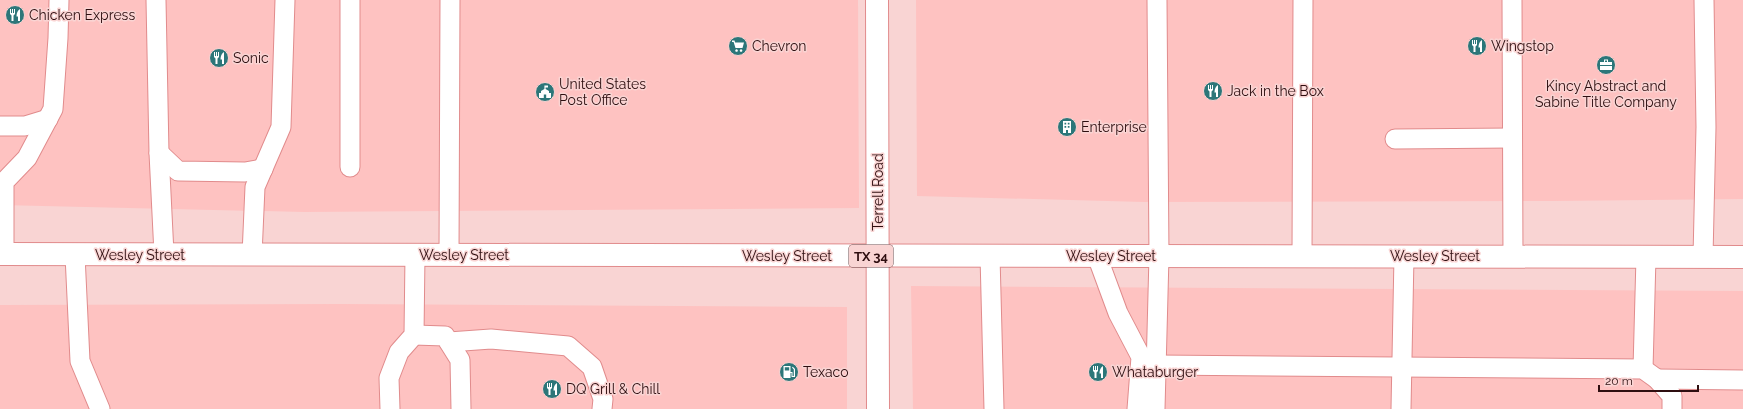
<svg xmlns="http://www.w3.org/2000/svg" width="1743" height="409" font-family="Raleway,sans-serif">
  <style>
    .built { fill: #fec2c1 }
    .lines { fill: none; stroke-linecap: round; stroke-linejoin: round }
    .service-casing { stroke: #e18b8c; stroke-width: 21 }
    .tertiary-casing { stroke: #e18b8c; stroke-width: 24 }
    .primary-casing { stroke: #e18b8c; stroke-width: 24 }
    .service { stroke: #fff; stroke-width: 19 }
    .tertiary { stroke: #fff; stroke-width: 22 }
    .primary { stroke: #fff; stroke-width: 22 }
    .labels { text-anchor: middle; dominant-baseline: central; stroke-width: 3; stroke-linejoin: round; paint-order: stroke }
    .shield { fill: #f9d4d3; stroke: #6b494a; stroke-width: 1 }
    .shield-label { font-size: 13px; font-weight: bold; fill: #2e0e10 }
    .poi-label { font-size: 14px; fill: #2e0e10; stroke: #f9d4d3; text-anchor: start }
    .street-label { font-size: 14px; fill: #2e0e10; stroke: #f9d4d3 }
  </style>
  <rect width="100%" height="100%" fill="#f9d4d3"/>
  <g class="built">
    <path d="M0,0H858L859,208L304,212L0,205Z"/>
    <path d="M916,0H1743V199L1553,201L1144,202L917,196Z"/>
    <path d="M911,286L1743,291V409H913Z"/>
    <path d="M341,304L847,307V409H0V305Z"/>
  </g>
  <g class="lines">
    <defs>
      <g id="service">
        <path d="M156,0L159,153L164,254"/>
        <path d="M1512,0L1513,256"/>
        <path d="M0,126H25L48,119"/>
        <path d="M1395,139L1512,138"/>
        <path d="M159,153L178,171L245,172L263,169"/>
        <path d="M350,167V0"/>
        <path d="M4,254V182L27,158L53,109L58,38L59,0"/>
        <path d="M75,255L80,361L100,409"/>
        <path d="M252,255L255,187L281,127L285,0"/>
        <path d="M449,255L450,0"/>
        <path d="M990,256L994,409"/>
        <path d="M1097,256L1118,313L1141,357L1137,409"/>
        <path d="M1302,256L1303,0"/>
        <path d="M1703,257L1706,127L1704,0"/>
        <path d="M414,335L445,336L460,360L461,409"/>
        <path d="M449,342L491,339L568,346L592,367L603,399L602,409"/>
        <path d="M1156,365L1643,369L1657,379L1672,396V409"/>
        <path d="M1643,369L1646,257"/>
        <path d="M1657,379L1743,380"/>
        <path d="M390,409L389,378L399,352L414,335L415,255"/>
        <path d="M1155,409L1159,256L1157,0"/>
        <path d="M1401,409L1404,256"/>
      </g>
      <path id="tertiary" d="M877,0L878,409"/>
      <path id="primary" d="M0,254L1743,257"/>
    </defs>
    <use href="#service" class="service-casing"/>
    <use href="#tertiary" class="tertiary-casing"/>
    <use href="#primary" class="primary-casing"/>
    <use href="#service" class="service"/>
    <use href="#tertiary" class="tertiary"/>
    <use href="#primary" class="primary"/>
  </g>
  <defs>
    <symbol id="restaurant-disc" viewBox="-11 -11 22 22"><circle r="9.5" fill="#2c7679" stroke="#f9d4d3"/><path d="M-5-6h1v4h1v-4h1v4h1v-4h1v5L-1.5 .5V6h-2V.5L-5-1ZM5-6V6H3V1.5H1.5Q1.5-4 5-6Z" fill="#fff"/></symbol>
    <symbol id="supermarket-disc" viewBox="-11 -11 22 22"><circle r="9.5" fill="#2c7679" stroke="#f9d4d3"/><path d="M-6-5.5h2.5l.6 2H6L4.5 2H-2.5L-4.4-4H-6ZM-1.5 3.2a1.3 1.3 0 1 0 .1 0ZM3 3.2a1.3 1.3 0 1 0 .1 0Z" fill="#fff"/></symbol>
    <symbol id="office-disc" viewBox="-11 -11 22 22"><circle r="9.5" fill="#2c7679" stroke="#f9d4d3"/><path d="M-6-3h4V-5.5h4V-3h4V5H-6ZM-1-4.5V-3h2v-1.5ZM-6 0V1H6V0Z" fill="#fff"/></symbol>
    <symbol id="civic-disc" viewBox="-11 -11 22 22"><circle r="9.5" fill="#2c7679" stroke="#f9d4d3"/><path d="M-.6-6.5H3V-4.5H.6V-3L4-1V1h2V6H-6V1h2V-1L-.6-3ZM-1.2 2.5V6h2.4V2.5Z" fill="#fff"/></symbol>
    <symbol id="building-disc" viewBox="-11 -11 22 22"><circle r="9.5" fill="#2c7679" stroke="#f9d4d3"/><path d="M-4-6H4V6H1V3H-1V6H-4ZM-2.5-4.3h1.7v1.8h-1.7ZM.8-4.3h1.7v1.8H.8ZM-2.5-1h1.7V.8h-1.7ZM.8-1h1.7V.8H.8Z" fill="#fff"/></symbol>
    <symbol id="fuel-disc" viewBox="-11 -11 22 22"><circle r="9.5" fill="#2c7679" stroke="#f9d4d3"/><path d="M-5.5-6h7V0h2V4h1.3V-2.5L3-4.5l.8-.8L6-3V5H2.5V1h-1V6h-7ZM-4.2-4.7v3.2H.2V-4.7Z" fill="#fff"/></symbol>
  </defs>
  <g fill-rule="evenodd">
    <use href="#restaurant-disc" x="4" y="4" width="22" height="22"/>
    <use href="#supermarket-disc" x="727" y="35" width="22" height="22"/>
    <use href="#restaurant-disc" x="1466" y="35" width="22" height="22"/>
    <use href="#restaurant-disc" x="208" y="47" width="22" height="22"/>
    <use href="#office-disc" x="1595" y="54" width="22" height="22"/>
    <use href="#restaurant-disc" x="1202" y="80" width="22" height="22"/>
    <use href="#civic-disc" x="534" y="81" width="22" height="22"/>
    <use href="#building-disc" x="1056" y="116" width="22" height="22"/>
    <use href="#fuel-disc" x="778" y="361" width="22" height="22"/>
    <use href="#restaurant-disc" x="1087" y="361" width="22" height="22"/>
    <use href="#restaurant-disc" x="541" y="378" width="22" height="22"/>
  </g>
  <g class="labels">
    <rect class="shield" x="849" y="245" width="44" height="22" rx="3"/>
    <g class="shield-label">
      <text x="871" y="256">TX 34</text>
    </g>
    <g class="poi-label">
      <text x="29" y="15">Chicken Express</text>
      <text x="752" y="46">Chevron</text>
      <text x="1491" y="46">Wingstop</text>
      <text x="233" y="58">Sonic</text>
      <text x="559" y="84">United States<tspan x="559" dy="16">Post Office</tspan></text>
      <text x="1606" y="86" text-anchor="middle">Kincy Abstract and<tspan x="1606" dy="16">Sabine Title Company</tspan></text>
      <text x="1227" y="91">Jack in the Box</text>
      <text x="1081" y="127">Enterprise</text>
      <text x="803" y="372">Texaco</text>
      <text x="1112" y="372">Whataburger</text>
      <text x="566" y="389">DQ Grill &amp; Chill</text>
    </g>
    <g class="street-label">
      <text transform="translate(878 192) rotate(-90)">Terrell Road</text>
      <text x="140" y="255">Wesley Street</text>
      <text x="464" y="255">Wesley Street</text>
      <text x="787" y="256">Wesley Street</text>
      <text x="1111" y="256">Wesley Street</text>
      <text x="1435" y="256">Wesley Street</text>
    </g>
  </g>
  <path d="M1599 385v6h99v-6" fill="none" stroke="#2e0e10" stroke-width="2"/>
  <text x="1605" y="385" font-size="12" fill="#2e0e10" stroke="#f9d4d3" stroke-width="3" paint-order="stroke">20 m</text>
</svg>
